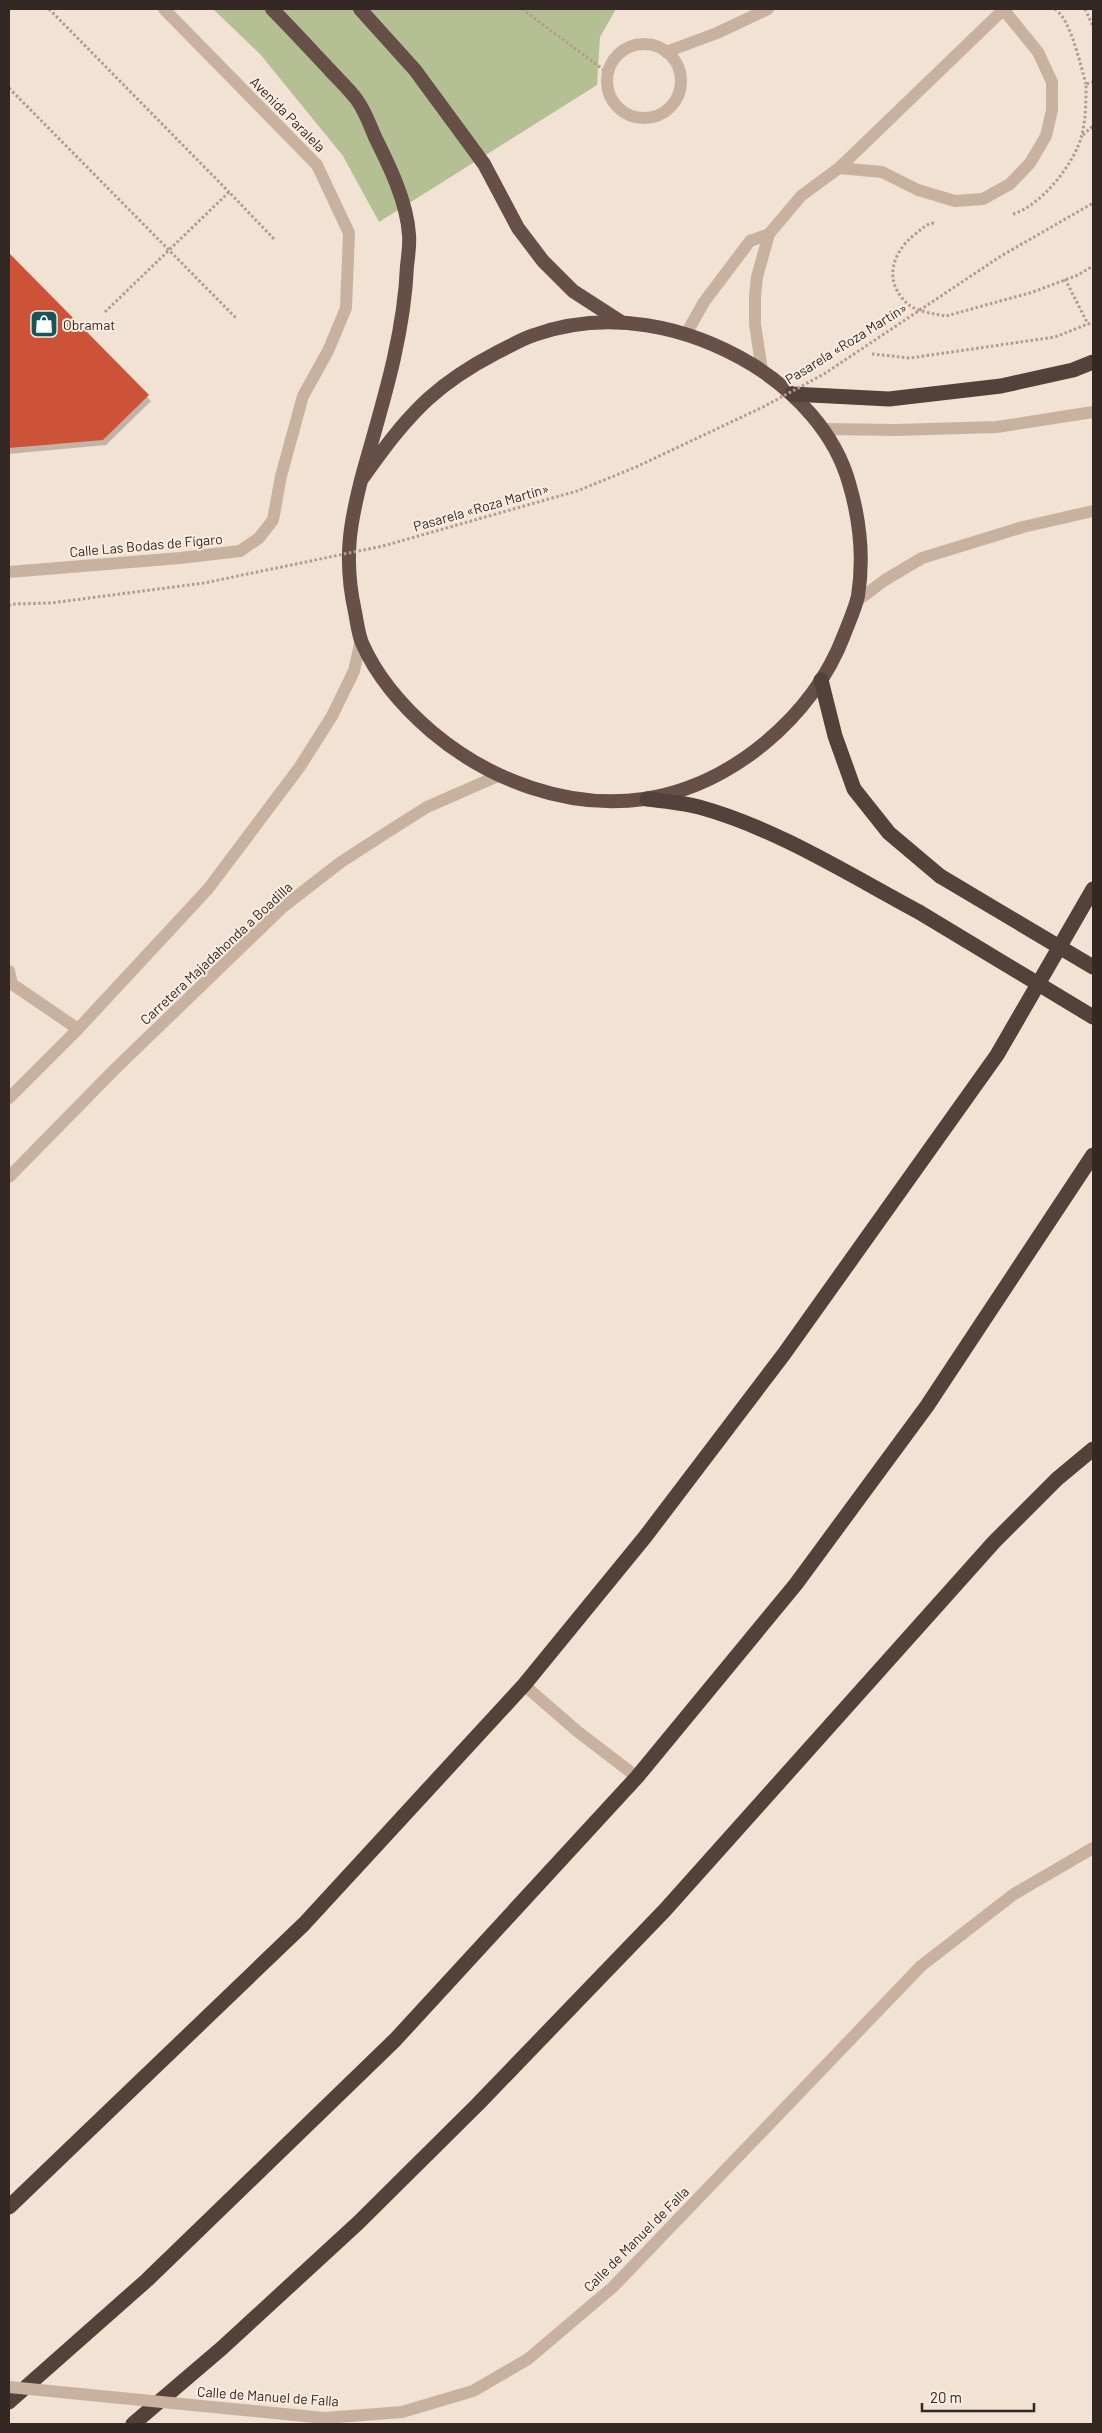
<svg xmlns="http://www.w3.org/2000/svg" width="1102" height="2433" font-family="Barlow,sans-serif">
  <style>
    .green { fill: #b4c094 }
    .shadow { fill: #0003 }
    .building { fill: #cc5338 }
    .lines { fill: none; stroke-linecap: round; stroke-linejoin: round }
    .path { stroke: #b59a8b; stroke-width: 3; stroke-dasharray: 2.5 2.5; stroke-linecap: butt }
    .service { stroke: #c9b1a0; stroke-width: 12 }
    .minor { stroke: #c9b1a0; stroke-width: 12 }
    .tertiary { stroke: #c9b1a0; stroke-width: 12 }
    .trunk { stroke: #654f47; stroke-width: 14 }
    .motorway { stroke: #54413a; stroke-width: 15 }
    .path-bridge { stroke: #b59a8b; stroke-width: 3; stroke-dasharray: 2.5 2.5; stroke-linecap: butt }
    .minor-bridge { stroke: #c9b1a0; stroke-width: 12 }
    .motorway-bridge { stroke: #54413a; stroke-width: 15 }
    .labels { text-anchor: middle; dominant-baseline: central; stroke-width: 4; stroke-linejoin: round; paint-order: stroke }
    .street-label { font-size: 14px; fill: #332824; stroke: #f9ece0 }
    .poi-label { font-size: 14px; fill: #332824; stroke: #f9ece0; text-anchor: start }
  </style>
  <rect width="100%" height="100%" fill="#f1e2d4"/>
  <path class="green" d="M213,9H616L600,37L597,85L379,222L343,156L260,54Z"/>
  <path class="shadow" d="M9,254L151,401L106,445L9,454Z"/>
  <path class="building" d="M9,253L149,395L103,440L9,448Z"/>
  <g class="lines">
    <g class="path">
      <path d="M49,9L229,192"/>
      <path d="M522,9L608,73"/>
      <path d="M1055,9C1071,20 1080,64 1086,84"/>
      <path d="M1085,9L1093,26"/>
      <path d="M9,88L236,318"/>
      <path d="M1083,135L1093,126"/>
      <path d="M1013,214C1041,206 1076,162 1082,134C1086,118 1086,100 1086,84L1093,82"/>
      <path d="M934,223C925,224 921,230 914,235C891,254 883,283 909,305C918,312 935,314 946,316L1033,292L1078,275L1093,266"/>
      <path d="M1065,279L1088,324"/>
      <path d="M105,312L229,192L275,240"/>
      <path d="M872,354L910,358L1055,337L1093,322"/>
    </g>
    <g class="service">
      <circle cx="644" cy="81" r="37"/>
      <path d="M666,52L717,33L768,9"/>
      <path d="M839,168L882,172L918,190L955,201L983,199L1010,184L1030,163L1046,136L1052,110V82L1038,52L1003,9"/>
      <path d="M686,334L704,302L750,241L769,234"/>
      <path d="M762,371L755,324V296L757,277L769,234L801,196L839,168L1004,9"/>
      <path d="M9,971L12,984L78,1029"/>
      <path d="M524,1685L577,1731L637,1777"/>
    </g>
    <g class="minor">
      <path d="M823,429L896,430L997,427L1093,412"/>
      <path d="M9,572L180,558L240,551L259,538L273,520L281,476L303,396L328,351L346,308L349,233L317,165L164,9"/>
      <path d="M857,601L885,580L922,558L1023,527L1093,511"/>
      <path d="M325,2418L402,2412L473,2391L528,2359L613,2287L921,1966L1014,1894L1093,1848"/>
    </g>
    <g class="tertiary">
      <path d="M9,1098L78,1029L208,889L299,768L332,716L354,671L361,640"/>
      <path d="M9,1177L115,1069L283,907L341,862L389,831L427,807L500,775"/>
    </g>
    <g class="trunk">
      <path d="M272,9C292,29 310,49 329,69C338,79 349,89 357,100C365,111 370,125 375,137C390,167 407,202 409,235C410,245 408,256 407,266C404,336 383,402 364,469C350,521 343,558 355,612C357,622 358,633 362,643C377,677 404,708 432,732C489,780 568,810 644,799C731,786 813,717 844,635C849,622 855,609 858,596C864,558 860,520 849,483C835,433 796,392 753,365C687,325 608,309 534,335C521,339 509,347 496,353C471,366 449,380 428,399C402,423 382,451 362,479"/>
      <path d="M360,9L415,70L484,164L518,228L543,261L573,291L621,322"/>
    </g>
    <g class="motorway">
      <path d="M792,394L889,399L1001,386L1073,370L1093,362"/>
      <path d="M821,680L835,736L854,789L889,833L940,876"/>
      <path d="M647,799C664,801 683,803 699,807C776,828 850,875 919,912"/>
      <path d="M9,2207L304,1924L524,1685L645,1537L784,1354L997,1055L1093,889"/>
      <path d="M9,2402L147,2280L395,2040L637,1777L796,1584L927,1406L1093,1155"/>
      <path d="M133,2424L222,2348L358,2223L478,2104L665,1910L994,1542L1057,1479L1093,1449"/>
    </g>
    <path class="path-bridge" d="M9,606L11,604L51,603L204,583L383,546L577,491L636,467L763,407L824,374L1001,256L1093,203"/>
    <path class="minor-bridge" d="M9,2387L325,2418"/>
    <g class="motorway-bridge">
      <path d="M940,876L1093,967"/>
      <path d="M919,912L1093,1017"/>
    </g>
  </g>
  <defs>
    <symbol id="shop-square" viewBox="-11 -11 22 22"><rect x="-9" y="-9" width="18" height="18" rx="4" fill="#185556" stroke="#f9ece0"/><path d="M-5-2.5h2.3a2.7 3.5 0 0 1 5.4 0H5L5.5 6h-11ZM-1.5-2.5h3a1.5 2.3 0 0 0-3 0Z" fill="#fff"/></symbol>
  </defs>
  <g fill-rule="evenodd">
    <use href="#shop-square" x="28" y="308" width="32" height="32"/>
  </g>
  <g class="labels">
    <g class="street-label">
      <text transform="translate(288 114) rotate(45)">Avenida Paralela</text>
      <text transform="translate(846 343) rotate(-32)">Pasarela «Roza Martín»</text>
      <text transform="translate(481 507) rotate(-16)">Pasarela «Roza Martín»</text>
      <text transform="translate(146 545) rotate(-5)">Calle Las Bodas de Fígaro</text>
      <text transform="translate(216 953) rotate(-43)">Carretera Majadahonda a Boadilla</text>
      <text transform="translate(636 2239) rotate(-45)">Calle de Manuel de Falla</text>
      <text transform="translate(268 2396) rotate(4)">Calle de Manuel de Falla</text>
    </g>
    <g class="poi-label">
      <text x="63" y="324">Obramat</text>
    </g>
  </g>
  <rect width="1102" height="2433" fill="none" stroke="#332824" stroke-width="20"/>
  <path d="M922 2403v8h112v-8" fill="none" stroke="#332824" stroke-width="2.5"/>
  <text x="930" y="2403" font-size="15" fill="#332824" stroke="#f9ece0" stroke-width="4" paint-order="stroke">20 m</text>
</svg>
